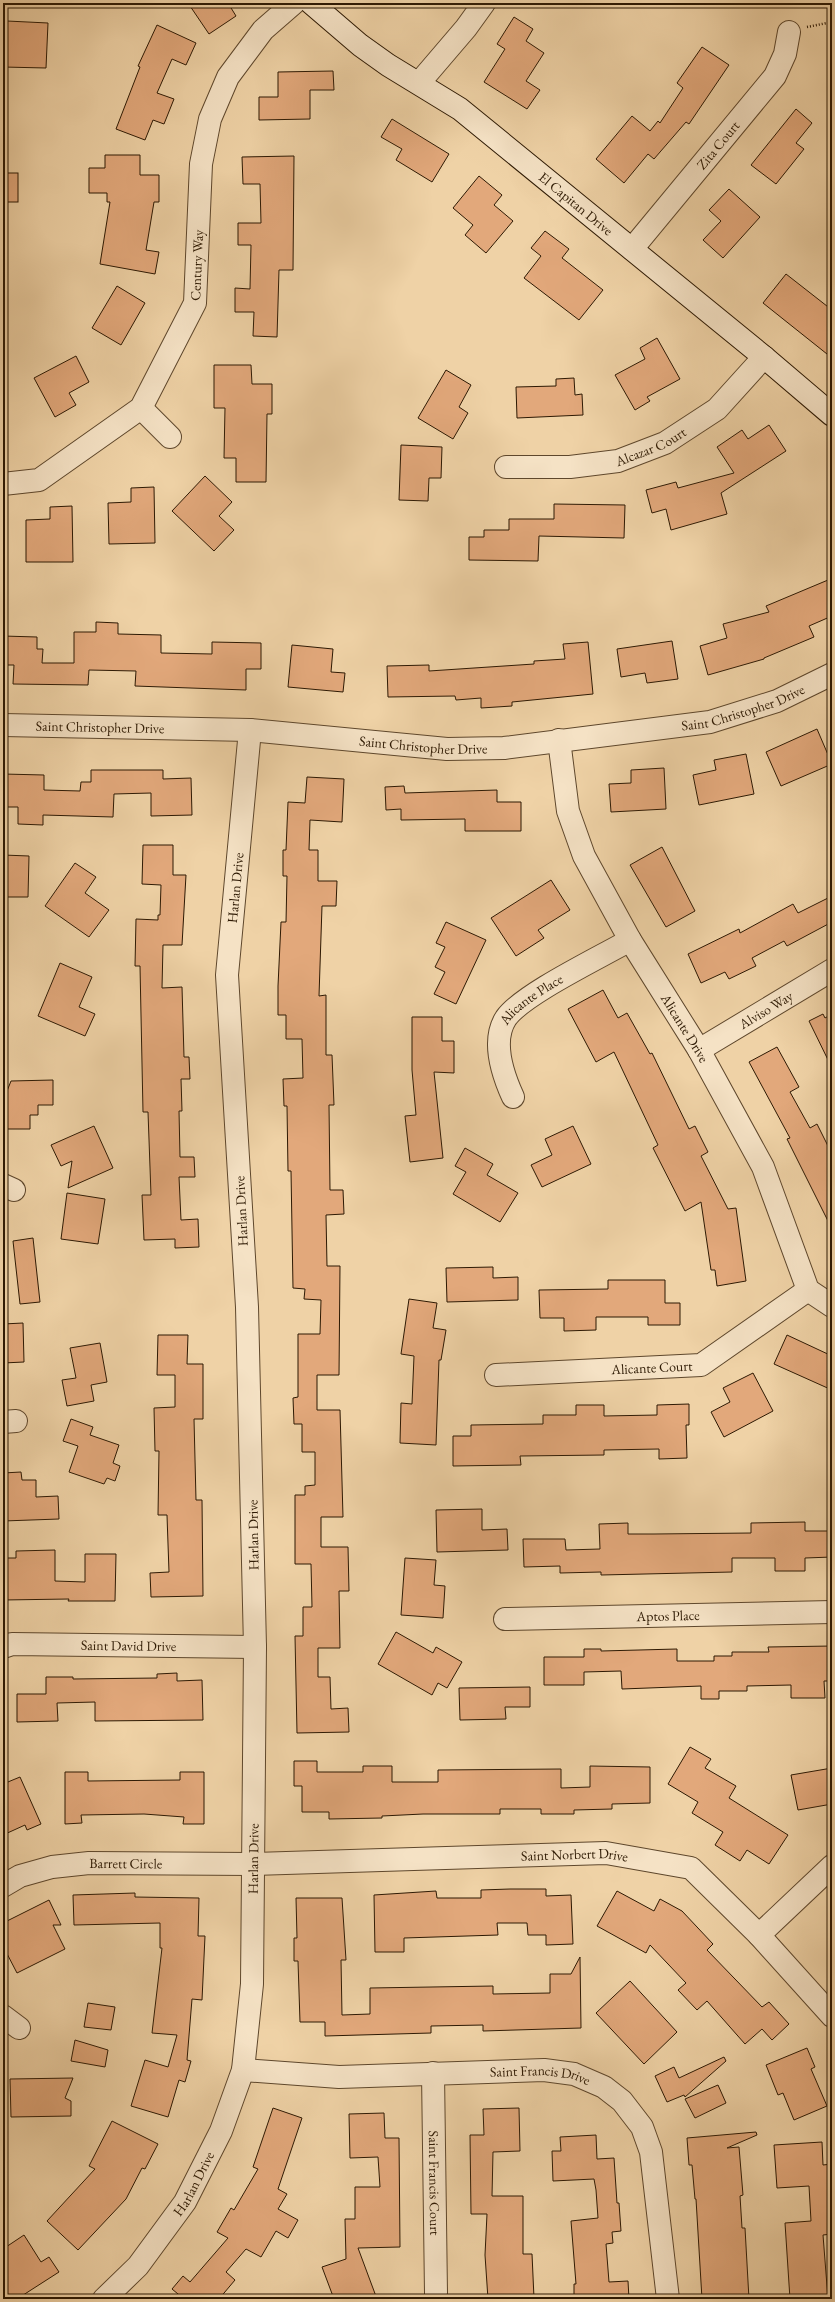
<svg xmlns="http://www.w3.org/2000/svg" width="835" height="2302" font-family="'EB Garamond',serif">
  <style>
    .building { fill: #e2a87b; stroke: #2d1903 }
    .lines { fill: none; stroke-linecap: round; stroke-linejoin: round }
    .street-casing { stroke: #5e472c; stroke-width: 24 }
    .secondary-casing { stroke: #2d1903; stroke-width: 24 }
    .path { stroke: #2d1903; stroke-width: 2.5; stroke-dasharray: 1 2; stroke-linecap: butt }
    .street { stroke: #f5e2c5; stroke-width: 22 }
    .secondary { stroke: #f5e2c5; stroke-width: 22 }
    .labels { text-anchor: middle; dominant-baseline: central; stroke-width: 3; stroke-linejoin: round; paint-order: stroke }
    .street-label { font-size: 14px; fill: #2d1903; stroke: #f5e2c5 }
  </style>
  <rect width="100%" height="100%" fill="#efd2a6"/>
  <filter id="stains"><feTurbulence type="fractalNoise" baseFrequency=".005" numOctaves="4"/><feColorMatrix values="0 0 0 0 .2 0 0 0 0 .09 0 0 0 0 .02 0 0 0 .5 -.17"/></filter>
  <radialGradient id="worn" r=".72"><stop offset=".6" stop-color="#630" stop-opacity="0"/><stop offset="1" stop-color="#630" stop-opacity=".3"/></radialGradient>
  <g class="building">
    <path d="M188,3H228L236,16L209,34Z"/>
    <path d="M514,17L533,29L526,41L544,53L526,81L540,90L527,109L484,82L505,49L497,44Z"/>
    <path d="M7,21L48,23L46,68L3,67V45H6Z"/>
    <path d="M157,25L196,43L186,65L172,59L157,93L174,99L164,124L153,120L145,140L116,129L140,67L138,66Z"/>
    <path d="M702,47L729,65L689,124L686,122L654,159L648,154L624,183L596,159L632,116L650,131L658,121L660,123L683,88L677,83Z"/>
    <path d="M333,71L334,90H310V119L259,120V97H278V72Z"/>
    <path d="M796,109L812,123L796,143L804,149L776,184L751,165Z"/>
    <path d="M392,119L449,154L432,182L396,160L402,149L381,137Z"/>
    <path d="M105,155H140V175H159V202H154L146,250L159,252L155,274L100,264L110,202H107V193H89V168H105Z"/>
    <path d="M294,156L293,270H279L277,337L253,336L254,312H235V288L250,289L251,245H238V223H261L260,184H243L242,157Z"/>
    <rect x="3" y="173" width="15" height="29"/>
    <path d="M479,176L502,195L494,205L513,221L486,253L465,235L473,225L453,208Z"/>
    <path d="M729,189L760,217L723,258L703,240L721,221L709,210Z"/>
    <path d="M545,231L569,249L562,258L603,290L579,320L524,278L541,256L531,248Z"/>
    <path d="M786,274L832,310V358L763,303Z"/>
    <path d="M117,286L145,303L121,345L92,328Z"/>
    <path d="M657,338L680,379L647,397L650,401L635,410L615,375L645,359L640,348Z"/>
    <path d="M76,356L89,382L69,393L76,405L55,417L34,378Z"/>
    <path d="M214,365H251L252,384H272V414H267L266,482H236V458H224L225,408H214Z"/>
    <path d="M446,370L471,385L459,407L468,413L453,439L418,418Z"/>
    <path d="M574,378L575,395L582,394L583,415L517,418L516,387L556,386V379Z"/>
    <path d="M769,425L786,451L721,493L727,514L671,530L666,509L652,513L646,490L676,482L678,488L734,473L717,447L742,430L748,439Z"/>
    <path d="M401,445L442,447L441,478H429L428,501L399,500Z"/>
    <path d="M205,476L232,502L219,516L234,530L214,551L172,511Z"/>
    <path d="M154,487L155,543L109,544L108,503L131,502V488Z"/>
    <path d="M554,504L625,505L624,538L539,536L538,561L469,560V537H484V530H509V519H554Z"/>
    <path d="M72,506L73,562H26V520L50,519V507Z"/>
    <path d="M828,580L832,588V616L809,626L814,637L764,658V659L708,675L700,646L727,638L723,624L769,612L766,606Z"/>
    <path d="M96,622L118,623V634L161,635V653L212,654V642L261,643V669H246V690L135,686L136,671L89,670L88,685L13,684L14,665H3V636L37,637V649H43L42,663H74V632H96Z"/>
    <path d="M672,641L678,679L647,683L645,673L621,677L617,649Z"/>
    <path d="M588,642L593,694L512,702V706L481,708V698L456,700L455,696L388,697L387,666L429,665V671L534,664V661L565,659L563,644Z"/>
    <path d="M292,645L333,649L331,672L345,673L343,692L288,687Z"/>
    <path d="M817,729L832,764L781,786L766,752Z"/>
    <path d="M746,754L754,794L699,805L693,775L716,770L714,760Z"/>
    <path d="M664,768L666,809L611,812L609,784L631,783V770Z"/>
    <path d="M91,770H163V779L191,778L192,815L151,816V793L114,794L113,817L43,815V825L18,824V807H3V774L44,775V790L80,791L81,782H91Z"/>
    <path d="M307,777L344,779L342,822L310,820L309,850H318V881H337L336,906H322L319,996L326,995V1055H332L334,1105H329L330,1190H343L344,1214L326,1215L327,1266H340L339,1375H317V1410H340L343,1517H321V1547H348L349,1591H339L340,1648H318V1677H330L331,1709L348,1708L349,1732L297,1733L295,1636H303V1607H312L311,1564H295V1495H305V1486L315,1485V1452H302V1424H294L293,1398L298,1397V1334H320L321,1300L304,1299L305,1289L293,1288L291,1171H288L287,1106H284L283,1079L303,1078L302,1039H286V1015H278V986L281,922H286L287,876H283V850H286L288,802L305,803Z"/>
    <path d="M404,786L405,793L497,790V802H521V831H465V819L401,820V809L386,810L385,787Z"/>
    <path d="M143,845H173V875H186L182,945H163L162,988L182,987L184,1057H189L190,1079H181L182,1111H179L180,1157H194L195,1177H179L181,1220L198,1219L199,1247L175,1248V1239L144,1240L142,1195H151L148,1112H143L140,966H135L136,919L158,920V915H160L161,885L142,884Z"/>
    <path d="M662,847L695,911L666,927L630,865Z"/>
    <path d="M3,855L29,856L28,897H3Z"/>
    <path d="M75,863L96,877L85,893L109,910L89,937L45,906Z"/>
    <path d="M551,880L570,910L538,930L544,938L516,956L491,918Z"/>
    <path d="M832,896V922L787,946L784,941L752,958L756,966L729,979L725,972L701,983L688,954L739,929L740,933L793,904L798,913Z"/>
    <path d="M446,922L486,940L456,1004L434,994L445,972L435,967L445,947L436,943Z"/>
    <path d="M60,963L92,977L79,1007L95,1014L85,1036L38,1016Z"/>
    <path d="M603,990L618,1018L627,1013L650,1054L652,1053L689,1129L695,1126L708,1152L701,1156L728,1209L736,1208L746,1281L717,1286L715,1270H711L701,1202L685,1211L653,1148L658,1145L614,1052L596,1062L568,1009Z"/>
    <path d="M823,1014L825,1018L832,1014V1068L809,1021Z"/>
    <path d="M412,1017H442V1041H454V1073L434,1072L443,1158L410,1162L405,1116L416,1115L412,1070Z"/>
    <path d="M777,1047L799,1087L790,1092L810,1128L817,1124L832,1154V1229L787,1139L790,1138L749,1062Z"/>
    <path d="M53,1080V1105H38V1115H30V1129H3V1104H7V1091L11,1081Z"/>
    <path d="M94,1126L113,1168L68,1188L72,1161L61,1166L51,1145Z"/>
    <path d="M573,1126L591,1164L542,1187L531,1165L552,1155L545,1139Z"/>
    <path d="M465,1148L493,1164L487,1175L518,1193L500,1222L453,1194L466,1172L455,1166Z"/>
    <path d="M67,1193L105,1199L98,1244L61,1239Z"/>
    <path d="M33,1238L40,1302L20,1304L13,1241Z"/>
    <path d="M493,1267V1278L518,1277V1300L447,1302L446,1268Z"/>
    <path d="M608,1280H665V1303H680V1325H648V1317H596V1330L564,1331V1318H540L539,1290L608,1289Z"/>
    <path d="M409,1299L437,1303L433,1328L446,1330L441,1360H439L436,1445L400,1443L401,1403L412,1404L414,1356L401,1354Z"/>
    <path d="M23,1323L24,1362L3,1363V1324Z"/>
    <path d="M158,1335H188L187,1364H203V1419H194L196,1500H202L203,1596L151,1597L150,1573L169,1572L167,1515H158L159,1451H155L154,1408L175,1407V1375H157Z"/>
    <path d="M787,1335L832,1356V1390L774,1364Z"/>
    <path d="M100,1343L107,1382L91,1385L94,1401L67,1406L62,1380L76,1378L70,1348Z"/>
    <path d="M753,1373L773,1411L724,1437L711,1412L730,1402L723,1388Z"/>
    <path d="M689,1404V1425H686L687,1458L659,1459V1449L604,1450V1455L520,1456L521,1465L453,1466V1436H471V1425L543,1424V1415H576V1405H604V1416L657,1415V1405Z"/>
    <path d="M71,1419L93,1427L90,1435L119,1445L113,1463L120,1466L115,1481L107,1478L104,1484L69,1472L78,1446L63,1441Z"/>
    <path d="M21,1472L22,1480H36V1497L58,1496L59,1519L3,1521V1473Z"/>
    <path d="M482,1509V1530L507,1529L508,1550L437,1552L436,1510Z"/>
    <path d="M805,1522V1531H832V1557L805,1558V1571H775V1558H732V1572L601,1575V1572L560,1573V1566L524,1567L523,1539H565L566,1550L600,1549L599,1524L628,1523V1534H654L751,1533V1523Z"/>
    <path d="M55,1550V1581L85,1582V1554H116L115,1601H68L69,1599L3,1600V1558H16V1551Z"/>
    <path d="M405,1558L436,1560L434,1585L445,1586L443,1618L401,1615Z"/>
    <path d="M396,1632L433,1653L436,1647L462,1662L447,1688L438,1683L432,1695L378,1664Z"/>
    <path d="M832,1646V1681H824L825,1698H791V1685L747,1686V1691H719V1699H701V1686L622,1689L621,1671L584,1672V1685H544V1657H584V1649H601V1651L677,1649V1661H714V1656H732V1652H769L768,1647Z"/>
    <path d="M177,1673V1681L202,1680L203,1720L95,1721V1702L57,1703L58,1721L17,1722V1694H46V1677H73V1679L157,1678V1674Z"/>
    <path d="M530,1687V1707H505L506,1719L460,1720L459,1688Z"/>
    <path d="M690,1747L711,1759L705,1768L736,1786L729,1798L788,1835L769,1864L747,1850L740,1861L715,1845L723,1832L692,1813L698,1802L668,1784Z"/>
    <path d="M294,1761H317V1772H363V1766H392V1782H438V1770L561,1769V1788L590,1787V1766L650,1767V1803L612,1804V1809L574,1810V1814H541V1809H500V1814H423L382,1816V1818L329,1819V1812H302V1786H294Z"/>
    <path d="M832,1768V1804L798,1810L791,1775Z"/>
    <path d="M65,1772H88V1781L180,1780V1772H204V1824H183L184,1817L144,1814L81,1815L82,1823L65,1824Z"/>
    <path d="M20,1777L41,1824L27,1830L25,1825L3,1835V1784Z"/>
    <path d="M510,1889H546V1896L571,1895L573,1944L546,1945V1935H528L527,1923H497L498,1935L404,1938V1952H375L374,1895L436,1891L437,1898H481V1890Z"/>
    <path d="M617,1891L654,1911L660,1899L682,1911L713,1944L707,1950L762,2007L769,2002L789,2024L772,2040L762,2029L745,2044L707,2001L697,2010L678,1990L686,1983L650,1945L646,1953L597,1926Z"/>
    <path d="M135,1893V1897L199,1898L198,1936H205L202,2000L192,1999L187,2060L191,2061L185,2082L179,2080L168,2117L131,2106L145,2060L168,2067L177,2035L152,2033L162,1948H160V1923L74,1925L73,1895Z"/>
    <path d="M296,1898H342L346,1960H341L342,2015L370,2014V1988L493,1986V1994L550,1993V1974H571L580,1957L581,2028L483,2031V2025L431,2026V2033L325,2036V2022H300L298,1961H294V1938H297Z"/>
    <path d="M49,1900L61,1925H53L65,1949L17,1973L3,1946V1923Z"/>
    <path d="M630,1981L677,2032L644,2064L596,2013Z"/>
    <path d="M88,2003L115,2007L111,2030L84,2027Z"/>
    <path d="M75,2040L108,2050L105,2067L71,2061Z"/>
    <path d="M807,2048L815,2067L811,2069L827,2106L794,2120L783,2093L778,2095L766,2065Z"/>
    <path d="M724,2057L726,2061L685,2097L684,2095L667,2102L655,2076L674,2067L679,2078Z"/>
    <path d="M73,2078L65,2098L71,2101V2116L11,2117L10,2079Z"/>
    <path d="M718,2085L726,2103L695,2118L685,2099Z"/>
    <path d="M273,2108L302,2118L278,2189L287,2194L278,2209L298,2220L288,2238L276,2231L261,2257L246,2249L226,2272L235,2280L219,2299H184L172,2289L183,2276L190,2282L228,2238L217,2232L231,2208L234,2210L258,2169L253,2167Z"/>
    <path d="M519,2108L520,2151L493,2152L492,2196H523V2254H532L534,2298L488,2299L485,2255L487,2214H471L470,2135H484L483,2109Z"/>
    <path d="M384,2113L385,2138H399L400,2247L358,2248L377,2299H334L322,2267L346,2259L345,2219H355V2187H380L378,2157L350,2158L349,2114Z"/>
    <path d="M112,2121L158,2144L145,2169L142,2168L126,2199L78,2250L47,2221L95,2169L89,2166Z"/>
    <path d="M756,2132L757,2135L727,2148L739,2147L743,2195L740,2196L742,2228H745L749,2299H702L696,2199H695L692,2165H689L687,2138Z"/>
    <path d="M596,2135L597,2159L614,2158L617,2203H619L621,2231L612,2232L613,2243L606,2244L609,2282L628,2281L629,2299H574V2284H576L571,2221L598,2218L596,2190L594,2179L553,2181L552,2151H561L560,2137Z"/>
    <path d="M822,2142L823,2165L832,2164V2234L823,2235L828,2299H790L785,2223L811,2221L809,2186L777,2188L774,2145Z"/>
    <path d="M24,2235L41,2262L49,2257L59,2272L17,2299H3V2249Z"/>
  </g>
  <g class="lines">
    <defs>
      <g id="street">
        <path d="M419,83L466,28L484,3"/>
        <path id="s1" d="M632,249L775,76L785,54L789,32"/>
        <path d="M141,408L170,437"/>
        <path id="s2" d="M506,467H570L618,461L665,443L717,409L764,357"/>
        <path id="s3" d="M3,484L39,480L141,408L195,303L201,164L210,119L228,77L263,30L294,3"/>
        <path id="s4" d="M3,725L250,730L447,749L504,748L710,722L777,701L832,674"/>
        <path id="s5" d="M559,740L568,811L584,856L630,940L699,1050L763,1167L808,1290L832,1306"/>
        <path id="s6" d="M699,1050L832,970"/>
        <path id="s7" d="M513,1097C503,1075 491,1041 506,1018C523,994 601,957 630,940"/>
        <path d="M3,1185L14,1190"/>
        <path id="s8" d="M496,1375L701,1365L808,1290"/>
        <path d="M3,1422L16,1421"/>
        <path id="s9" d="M505,1619L832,1612"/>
        <path id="s10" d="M3,1647L12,1644L255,1647"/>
        <path id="s11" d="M3,1886L20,1876L52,1867L89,1863L253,1864L606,1853L691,1868L759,1935L832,2016"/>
        <path d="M759,1935L832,1866"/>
        <path d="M3,2016L19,2028"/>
        <path id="s12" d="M243,2070L339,2077L544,2070L574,2074L604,2087L622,2101L642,2127L651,2152L668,2299"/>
        <path id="s13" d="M433,2073L436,2293"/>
        <path id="s14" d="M104,2299L138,2266L185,2202L221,2131L243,2070L252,1984L255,1647L247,1307L227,975L250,730"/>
      </g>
      <g id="secondary">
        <path id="s15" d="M311,3L360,45L388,65L460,109L764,357L832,415"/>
      </g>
    </defs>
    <use href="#street" class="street-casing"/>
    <use href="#secondary" class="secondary-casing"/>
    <path class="path" d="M807,27L832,22"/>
    <use href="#street" class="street"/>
    <use href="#secondary" class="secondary"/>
  </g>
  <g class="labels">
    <g class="street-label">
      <text stroke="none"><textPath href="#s1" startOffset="135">Zita Court</textPath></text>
      <text stroke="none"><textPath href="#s15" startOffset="333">El Capitan Drive</textPath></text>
      <text stroke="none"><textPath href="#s3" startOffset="317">Century Way</textPath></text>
      <text stroke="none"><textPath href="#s2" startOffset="148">Alcazar Court</textPath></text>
      <text stroke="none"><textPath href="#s4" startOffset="745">Saint Christopher Drive</textPath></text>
      <text stroke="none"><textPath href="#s4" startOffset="97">Saint Christopher Drive</textPath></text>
      <text stroke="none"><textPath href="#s4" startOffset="421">Saint Christopher Drive</textPath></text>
      <text stroke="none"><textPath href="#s14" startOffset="1455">Harlan Drive</textPath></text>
      <text stroke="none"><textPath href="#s7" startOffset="114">Alicante Place</textPath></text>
      <text stroke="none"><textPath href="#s6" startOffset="78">Alviso Way</textPath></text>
      <text stroke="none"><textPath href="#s5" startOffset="319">Alicante Drive</textPath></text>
      <text transform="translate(241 1211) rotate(-93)">Harlan Drive</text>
      <text stroke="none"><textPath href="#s8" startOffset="156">Alicante Court</textPath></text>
      <text transform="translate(253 1535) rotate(-91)">Harlan Drive</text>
      <text stroke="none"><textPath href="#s9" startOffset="163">Aptos Place</textPath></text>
      <text stroke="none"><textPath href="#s10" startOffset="126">Saint David Drive</textPath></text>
      <text stroke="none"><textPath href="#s11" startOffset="576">Saint Norbert Drive</textPath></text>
      <text stroke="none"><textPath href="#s14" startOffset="483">Harlan Drive</textPath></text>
      <text stroke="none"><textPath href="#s11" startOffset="127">Barrett Circle</textPath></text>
      <text stroke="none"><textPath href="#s12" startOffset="298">Saint Francis Drive</textPath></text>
      <text stroke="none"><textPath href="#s14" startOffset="147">Harlan Drive</textPath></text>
      <text stroke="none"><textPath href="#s13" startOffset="110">Saint Francis Court</textPath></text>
    </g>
  </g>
  <rect width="835" height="2302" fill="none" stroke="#efd2a6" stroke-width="16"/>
  <rect x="4" y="4" width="827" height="2294" fill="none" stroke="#2d1903" stroke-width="2"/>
  <rect x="8" y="8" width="819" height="2286" fill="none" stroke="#2d1903"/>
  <rect width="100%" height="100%" filter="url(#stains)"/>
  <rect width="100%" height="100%" fill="url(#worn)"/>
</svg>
